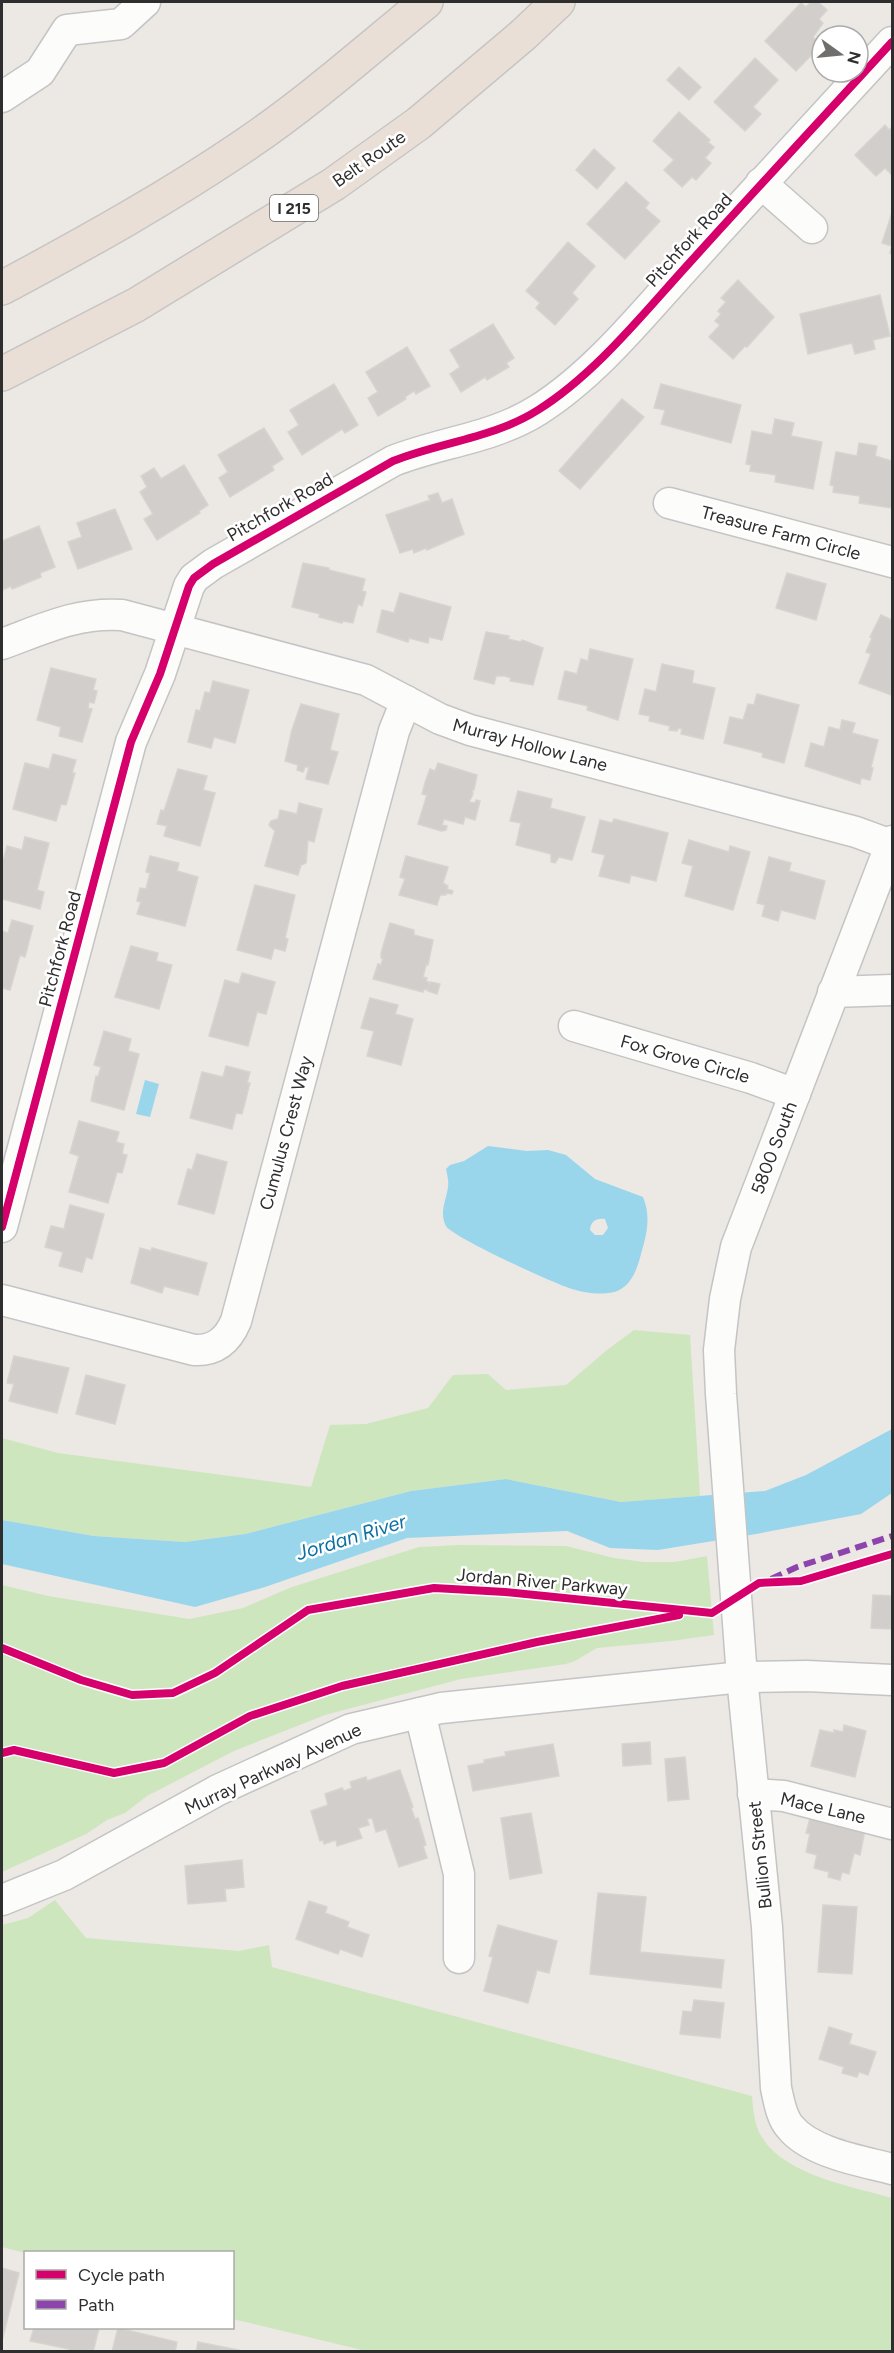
<svg xmlns="http://www.w3.org/2000/svg" width="894" height="2353" font-family="Figtree,sans-serif">
  <style>
    .green { fill: #cee6be }
    .water { fill: #99d6ec; fill-rule: evenodd }
    .building { fill: #d1cecb; stroke: #d7d4d0; stroke-width: 1.5 }
    .lines { fill: none; stroke-linecap: round; stroke-linejoin: round }
    .minor-casing { stroke: #c5c4c5; stroke-width: 33 }
    .highway-casing { stroke: #c6c5c4; stroke-width: 36 }
    .minor { stroke: #fcfcfb; stroke-width: 30 }
    .highway { stroke: #eadfd6; stroke-width: 33 }
    .quiet { stroke: #8e44ad; stroke-width: 6; stroke-dasharray: 12 6; stroke-linecap: butt }
    .cycleway-casing { stroke: #fff; stroke-width: 11 }
    .cycleway { stroke: #d6006c; stroke-width: 8 }
    .labels { text-anchor: middle; dominant-baseline: central; stroke-width: 5; stroke-linejoin: round; paint-order: stroke }
    .shield { fill: #fff; stroke: #6d6d6d; stroke-width: 1.5 }
    .shield-label { font-size: 16px; font-weight: bold; fill: #2e2e2e }
    .street-label { font-size: 18px; fill: #2e2e2e; stroke: #fff }
    .water-label { font-size: 20px; font-style: italic; fill: #0d6fa3; stroke: #fff }
  </style>
  <rect width="100%" height="100%" fill="#ece8e4"/>
  <g class="green">
    <path d="M634,1330L690,1335L700,1496L621,1502L506,1479L411,1491L245,1534L185,1542L94,1536L2,1520V1438L58,1453L311,1487L330,1425L366,1424L428,1408L453,1375L488,1374L506,1390L566,1385L607,1350Z"/>
    <path d="M460,1545L566,1546L614,1558L644,1562H675L707,1556L714,1635L671,1641L597,1648L575,1661L566,1664L461,1679L325,1715L234,1751L147,1796L125,1813L107,1820L86,1834L2,1872V1585L48,1596L189,1619L243,1608L292,1587L419,1547Z"/>
    <path d="M55,1900L86,1938L239,1951L269,1945L272,1967L752,2096C753,2108 754,2121 759,2132C780,2175 852,2186 892,2198V2351L370,2352L233,2319L232,2252L25,2253L2,2247V1925L28,1918Z"/>
  </g>
  <g class="water">
    <path d="M145,1080L159,1084L150,1117L136,1114Z"/>
    <path d="M488,1146L527,1151L548,1150L566,1155L595,1179L643,1197C651,1216 647,1234 641,1254C638,1266 633,1282 621,1289C608,1297 585,1293 572,1289C555,1284 452,1237 446,1226C439,1213 446,1201 448,1187C449,1181 447,1174 446,1169L450,1165L464,1161ZM605,1219L608,1228L603,1235H595L590,1230C591,1221 596,1218 605,1219Z"/>
    <path d="M892,1429V1493L861,1514L756,1534L658,1550L610,1548L567,1531L407,1538L265,1587L195,1607L2,1564V1520L94,1536L185,1542L245,1534L411,1491L506,1479L621,1502L765,1491L806,1475Z"/>
  </g>
  <g class="building">
    <path d="M811,2H818L827,10L819,19L823,23L813,37L821,45L796,71L765,41L801,3L806,7Z"/>
    <path d="M755,58L778,80L753,107L761,114L745,131L714,102Z"/>
    <path d="M679,67L701,87L689,100L667,80Z"/>
    <path d="M679,112L710,140L708,142L714,147L705,158L711,163L696,180L692,177L682,187L664,170L674,160L653,141Z"/>
    <path d="M885,125L889,130L892,127V175L885,168L876,176L855,155Z"/>
    <path d="M594,149L615,168L597,189L576,170Z"/>
    <path d="M626,182L649,203L645,208L660,221L625,259L587,224Z"/>
    <path d="M892,213V254L890,253L892,246L882,243Z"/>
    <path d="M568,242L595,266L572,293L578,299L555,325L536,308L540,303L526,291Z"/>
    <path d="M738,280L774,317L747,347L745,346L733,359L709,337L720,325L715,321L721,314L718,311L726,302L721,298Z"/>
    <path d="M880,295L890,336L873,340L875,349L855,354L852,343L808,354L800,314Z"/>
    <path d="M493,324L514,358L506,363L509,367L487,380L485,377L461,392L450,374L460,367L450,350Z"/>
    <path d="M407,347L430,386L416,394L414,391L405,397L406,399L378,416L368,398L378,392L366,372Z"/>
    <path d="M334,384L358,425L345,433L342,429L302,455L288,432L299,425L290,410Z"/>
    <path d="M661,384L741,405L731,443L661,424L665,410L654,408Z"/>
    <path d="M622,399L644,417L580,489L559,471Z"/>
    <path d="M775,419L794,423L791,436L822,442L813,489L775,482L776,475L750,471L751,465L746,464L752,431L772,435Z"/>
    <path d="M264,428L283,459L272,466L274,470L230,497L219,478L228,472L218,455Z"/>
    <path d="M859,443L877,446L875,456L892,461V508L859,503L860,496L833,492L834,486L830,485L836,452L857,456Z"/>
    <path d="M184,465L208,505L199,511L200,513L157,540L144,519L153,514L140,492L147,487L141,476L154,468L161,479Z"/>
    <path d="M438,493L442,503L452,499L464,534L427,550L426,548L414,553L413,549L400,553L386,515L430,500L428,496Z"/>
    <path d="M115,509L132,549L78,569L68,542L82,537L77,523Z"/>
    <path d="M39,526L55,567L40,573L41,577L12,589L11,586L2,590V565L3,564L2,541Z"/>
    <path d="M303,563L329,568V570L365,579L362,591L366,592L362,606L358,604L353,623L343,621L342,623L319,617L320,614L292,607Z"/>
    <path d="M787,573L826,584L816,620L776,608Z"/>
    <path d="M400,593L451,607L442,640L429,637L428,643L409,638L408,642L377,632L382,610L394,613Z"/>
    <path d="M881,615L892,620L891,695L859,683L871,654L866,652L872,638L870,637Z"/>
    <path d="M486,632L509,636L508,639L521,642L522,640L543,648L533,685L510,681L511,678L505,676H496L494,684L474,679Z"/>
    <path d="M590,649L633,659L618,720L587,710L588,706L558,699L565,671L577,674L581,659L588,661Z"/>
    <path d="M662,664L694,671L692,683L715,688L703,739L681,734L682,729L678,728L677,731L669,730L670,726L649,721L650,716L639,714L645,689L656,692Z"/>
    <path d="M51,668L96,679L93,690L97,691L94,703L89,702L88,708L92,709L82,742L59,736L61,727L37,720Z"/>
    <path d="M213,681L249,690L235,743L214,737L211,748L188,742L196,710L200,711L205,692L210,693Z"/>
    <path d="M757,694L799,705L784,763L762,757L763,753L724,743L730,717L743,720L748,704L754,705Z"/>
    <path d="M301,704L339,714L330,750L338,752L328,784L306,779L309,767H305L303,772L297,770L298,765L285,761L292,730Z"/>
    <path d="M842,720L855,723L852,733L878,740L871,767L873,768L870,780L861,778L860,784L805,766L811,743L824,747L829,727L840,730Z"/>
    <path d="M53,754L76,760L72,773H75L66,805L61,804L56,821L13,809L25,763L49,769Z"/>
    <path d="M438,763L477,775L474,790H472L473,794L469,802L475,803L476,800L480,801L475,820L465,817L463,824L444,819L442,825L447,826L446,830L441,831L418,824L427,795L422,794L425,783L430,769L435,771Z"/>
    <path d="M178,769L207,776L203,790L215,793L200,846L164,836L167,826L157,824L161,810L164,811Z"/>
    <path d="M518,791L552,799L550,808L585,817L572,860L559,857L555,863L551,862V854L516,845L521,823L510,821Z"/>
    <path d="M299,803L322,809L314,842L308,840L306,863L301,865L298,875L265,866L275,831L269,825L271,821L278,819L280,810L297,814Z"/>
    <path d="M614,819L668,833L656,881L631,875L629,883L599,876L605,855L592,852L600,820L612,823Z"/>
    <path d="M25,837L49,843L37,890L44,892L40,909L2,899V858H4L7,846L22,850Z"/>
    <path d="M689,840L729,852L730,846L750,852L733,910L685,896L693,866L682,863Z"/>
    <path d="M150,856L179,863L177,871L198,877L185,926L137,914L141,902L137,901L140,888L146,889L150,873L146,872Z"/>
    <path d="M406,856L448,867L443,883L448,886L447,889L453,891L452,894L446,893V895H440L437,905L399,895L405,879L400,877Z"/>
    <path d="M769,857L791,863L789,871L825,881L815,919L781,910L778,921L762,916L765,905L757,903Z"/>
    <path d="M255,885L295,895L285,938L288,939L285,951L274,948L271,959L237,950Z"/>
    <path d="M12,920L33,926L25,957L20,955L10,990L2,988V931L8,933Z"/>
    <path d="M390,923L414,930V935L433,940L428,965H426L423,977L427,978L426,981L429,982V984L431,982L440,984L437,994L428,991V988L427,990L424,989L423,992L373,979L378,964L381,965L383,959L381,958V953Z"/>
    <path d="M131,946L158,953L156,961L172,965L159,1009L115,997Z"/>
    <path d="M242,973L275,982L266,1014L257,1012L248,1046L209,1036L225,980L239,984Z"/>
    <path d="M370,998L398,1005L395,1014L413,1019L401,1065L367,1056L374,1031L361,1028Z"/>
    <path d="M104,1031L131,1039L128,1051L139,1054L124,1110L91,1101L96,1076L98,1077L101,1067L94,1065Z"/>
    <path d="M226,1066L250,1072L247,1083H250L242,1114L236,1113L232,1129L190,1118L202,1072L223,1077Z"/>
    <path d="M79,1121L119,1132L116,1142L124,1144L122,1154L127,1155L122,1173L117,1172L108,1203L69,1192L79,1156L70,1153Z"/>
    <path d="M197,1154L227,1162L214,1214L178,1204L188,1169L192,1170Z"/>
    <path d="M70,1205L104,1214L92,1259L86,1257L82,1272L59,1266L63,1252L45,1247L51,1226L64,1229Z"/>
    <path d="M140,1248L151,1251L152,1248L207,1263L198,1295L164,1286L162,1293L131,1283Z"/>
    <path d="M14,1356L69,1368L57,1413L9,1401L14,1384L7,1383Z"/>
    <path d="M86,1375L125,1385L115,1424L76,1414Z"/>
    <path d="M873,1595L892,1596V1629L871,1628Z"/>
    <path d="M844,1725L866,1731L855,1777L811,1766L820,1730L834,1733V1730L843,1732Z"/>
    <path d="M650,1742L651,1764L623,1766L622,1744Z"/>
    <path d="M553,1744L559,1776L473,1791L468,1766L484,1763V1760L506,1756L505,1752Z"/>
    <path d="M685,1757L689,1799L668,1801L665,1759Z"/>
    <path d="M400,1770L413,1807L411,1808L415,1819L418,1818L426,1845L423,1846L427,1858L399,1867L386,1829L376,1832L372,1818L367,1819L369,1825L358,1828L362,1838L337,1846L336,1840L324,1844L323,1840L320,1841L311,1811L328,1805L325,1794L342,1788L344,1791L352,1788L350,1782L366,1777L367,1781Z"/>
    <path d="M531,1813L542,1873L510,1879L501,1818Z"/>
    <path d="M811,1815L865,1830L860,1855L854,1853L849,1874L842,1872L840,1880L828,1877L829,1872L814,1868L817,1855L806,1852L810,1834L806,1833Z"/>
    <path d="M242,1860L244,1887L225,1889L226,1901L188,1904L185,1866Z"/>
    <path d="M598,1893L646,1897L640,1952L724,1960L721,1988L590,1974Z"/>
    <path d="M309,1901L327,1907L325,1913L349,1922L347,1927L369,1935L362,1957L340,1949L338,1954L296,1939Z"/>
    <path d="M823,1905L857,1907L852,1974L818,1972Z"/>
    <path d="M498,1925L557,1941L549,1973L537,1970L528,2003L484,1991L493,1957L489,1956Z"/>
    <path d="M694,2000L724,2003L720,2038L680,2034L683,2011L692,2012Z"/>
    <path d="M829,2027L852,2034L849,2044L876,2052L868,2075L859,2072L857,2077L842,2073L844,2067L819,2059Z"/>
    <path d="M2,2268L19,2273L2,2341Z"/>
    <path d="M34,2328H99L93,2352H68L69,2349L30,2341Z"/>
    <path d="M118,2328L177,2342L175,2352H112Z"/>
    <path d="M198,2342L239,2350V2352H196Z"/>
  </g>
  <g class="lines">
    <defs>
      <g id="minor">
        <path d="M2,97L40,72L67,30L121,24L145,2"/>
        <path d="M761,183L812,228"/>
        <path d="M669,503L892,562"/>
        <path d="M2,644C43,629 77,612 122,615L366,680L440,719L470,730L856,832L891,845"/>
        <path d="M892,841L736,1247L725,1299L719,1350L721,1394L742,1677L767,1927L776,2088C779,2101 781,2117 790,2127C811,2153 862,2161 892,2169"/>
        <path d="M833,992L892,990"/>
        <path d="M574,1026L751,1078L795,1094"/>
        <path d="M2,1227L131,742L160,674L189,586L194,578L213,564L393,461C441,442 494,438 538,410C597,373 646,310 693,259C759,186 826,114 892,42"/>
        <path d="M2,1300L194,1350C215,1351 228,1340 236,1321L394,731L406,701"/>
        <path d="M420,1713L459,1874V1958"/>
        <path d="M753,1794L784,1796L892,1824"/>
        <path d="M2,1900L64,1875L218,1790L351,1729L441,1708L742,1677L807,1676L892,1680"/>
      </g>
      <g id="highway">
        <path d="M2,288C86,243 169,197 248,143C311,100 367,50 426,2"/>
        <path d="M2,374L136,305L334,184L419,123L523,35L558,2"/>
      </g>
    </defs>
    <use href="#minor" class="minor-casing"/>
    <use href="#highway" class="highway-casing"/>
    <use href="#minor" class="minor"/>
    <use href="#highway" class="highway"/>
    <path class="quiet" d="M771,1579L797,1567L892,1536"/>
    <defs>
      <g id="cycleway">
        <path d="M2,1227L131,742L160,674L189,586L194,578L213,564L393,461C441,442 494,438 538,410C597,373 646,310 693,259C759,186 826,114 892,42"/>
        <path d="M2,1648L81,1680L132,1695L173,1693L215,1673L308,1610L434,1588L505,1592L712,1613L759,1583L801,1581L892,1554"/>
        <path d="M2,1753L14,1750L114,1773L164,1763L250,1716L342,1686L537,1642L679,1615"/>
      </g>
    </defs>
    <use href="#cycleway" class="cycleway-casing"/>
    <use href="#cycleway" class="cycleway"/>
  </g>
  <g class="labels">
    <rect class="shield" x="270" y="195" width="48" height="26" rx="4.5"/>
    <g class="shield-label">
      <text x="294" y="208">I 215</text>
    </g>
    <g class="street-label">
      <text transform="translate(369 159) rotate(-35)">Belt Route</text>
      <text transform="translate(689 240) rotate(-48)">Pitchfork Road</text>
      <text transform="translate(280 507) rotate(-30)">Pitchfork Road</text>
      <text transform="translate(781 533) rotate(15)">Treasure Farm Circle</text>
      <text transform="translate(530 745) rotate(15)">Murray Hollow Lane</text>
      <text transform="translate(60 949) rotate(-75)">Pitchfork Road</text>
      <text transform="translate(685 1059) rotate(16)">Fox Grove Circle</text>
      <text transform="translate(286 1133) rotate(-75)">Cumulus Crest Way</text>
      <text transform="translate(774 1148) rotate(-69)">5800 South</text>
      <text transform="translate(542 1582) rotate(5)">Jordan River Parkway</text>
      <text transform="translate(273 1769) rotate(-25)">Murray Parkway Avenue</text>
      <text transform="translate(823 1808) rotate(13)">Mace Lane</text>
      <text transform="translate(760 1855) rotate(-96)">Bullion Street</text>
    </g>
    <g class="water-label">
      <text transform="translate(351 1537) rotate(-17)">Jordan River</text>
    </g>
  </g>
  <rect width="894" height="2353" fill="none" stroke="#2e2e2e" stroke-width="6"/>
  <rect x="24" y="2251" width="210" height="78" fill="#ffffff" stroke="#ababab" stroke-width="1.5"/>
  <rect x="36" y="2270" width="30" height="9" fill="#d6006c" stroke="#ababab" stroke-width="1.5"/>
  <text x="78" y="2281" font-size="18" fill="#2e2e2e">Cycle path</text>
  <rect x="36" y="2300" width="30" height="9" fill="#8e44ad" stroke="#ababab" stroke-width="1.5"/>
  <text x="78" y="2311" font-size="18" fill="#2e2e2e">Path</text>
  <g transform="translate(840 54) rotate(105)"><circle r="28" fill="#ffffff" stroke="#ababab" stroke-width="1.5"/>
  <path d="M0-4.5L10 22L0 15L-10 22Z" fill="#706f6e"/>
  <text y="-9" font-size="16" font-weight="bold" text-anchor="middle" fill="#2e2e2e">N</text>
  </g>
</svg>
